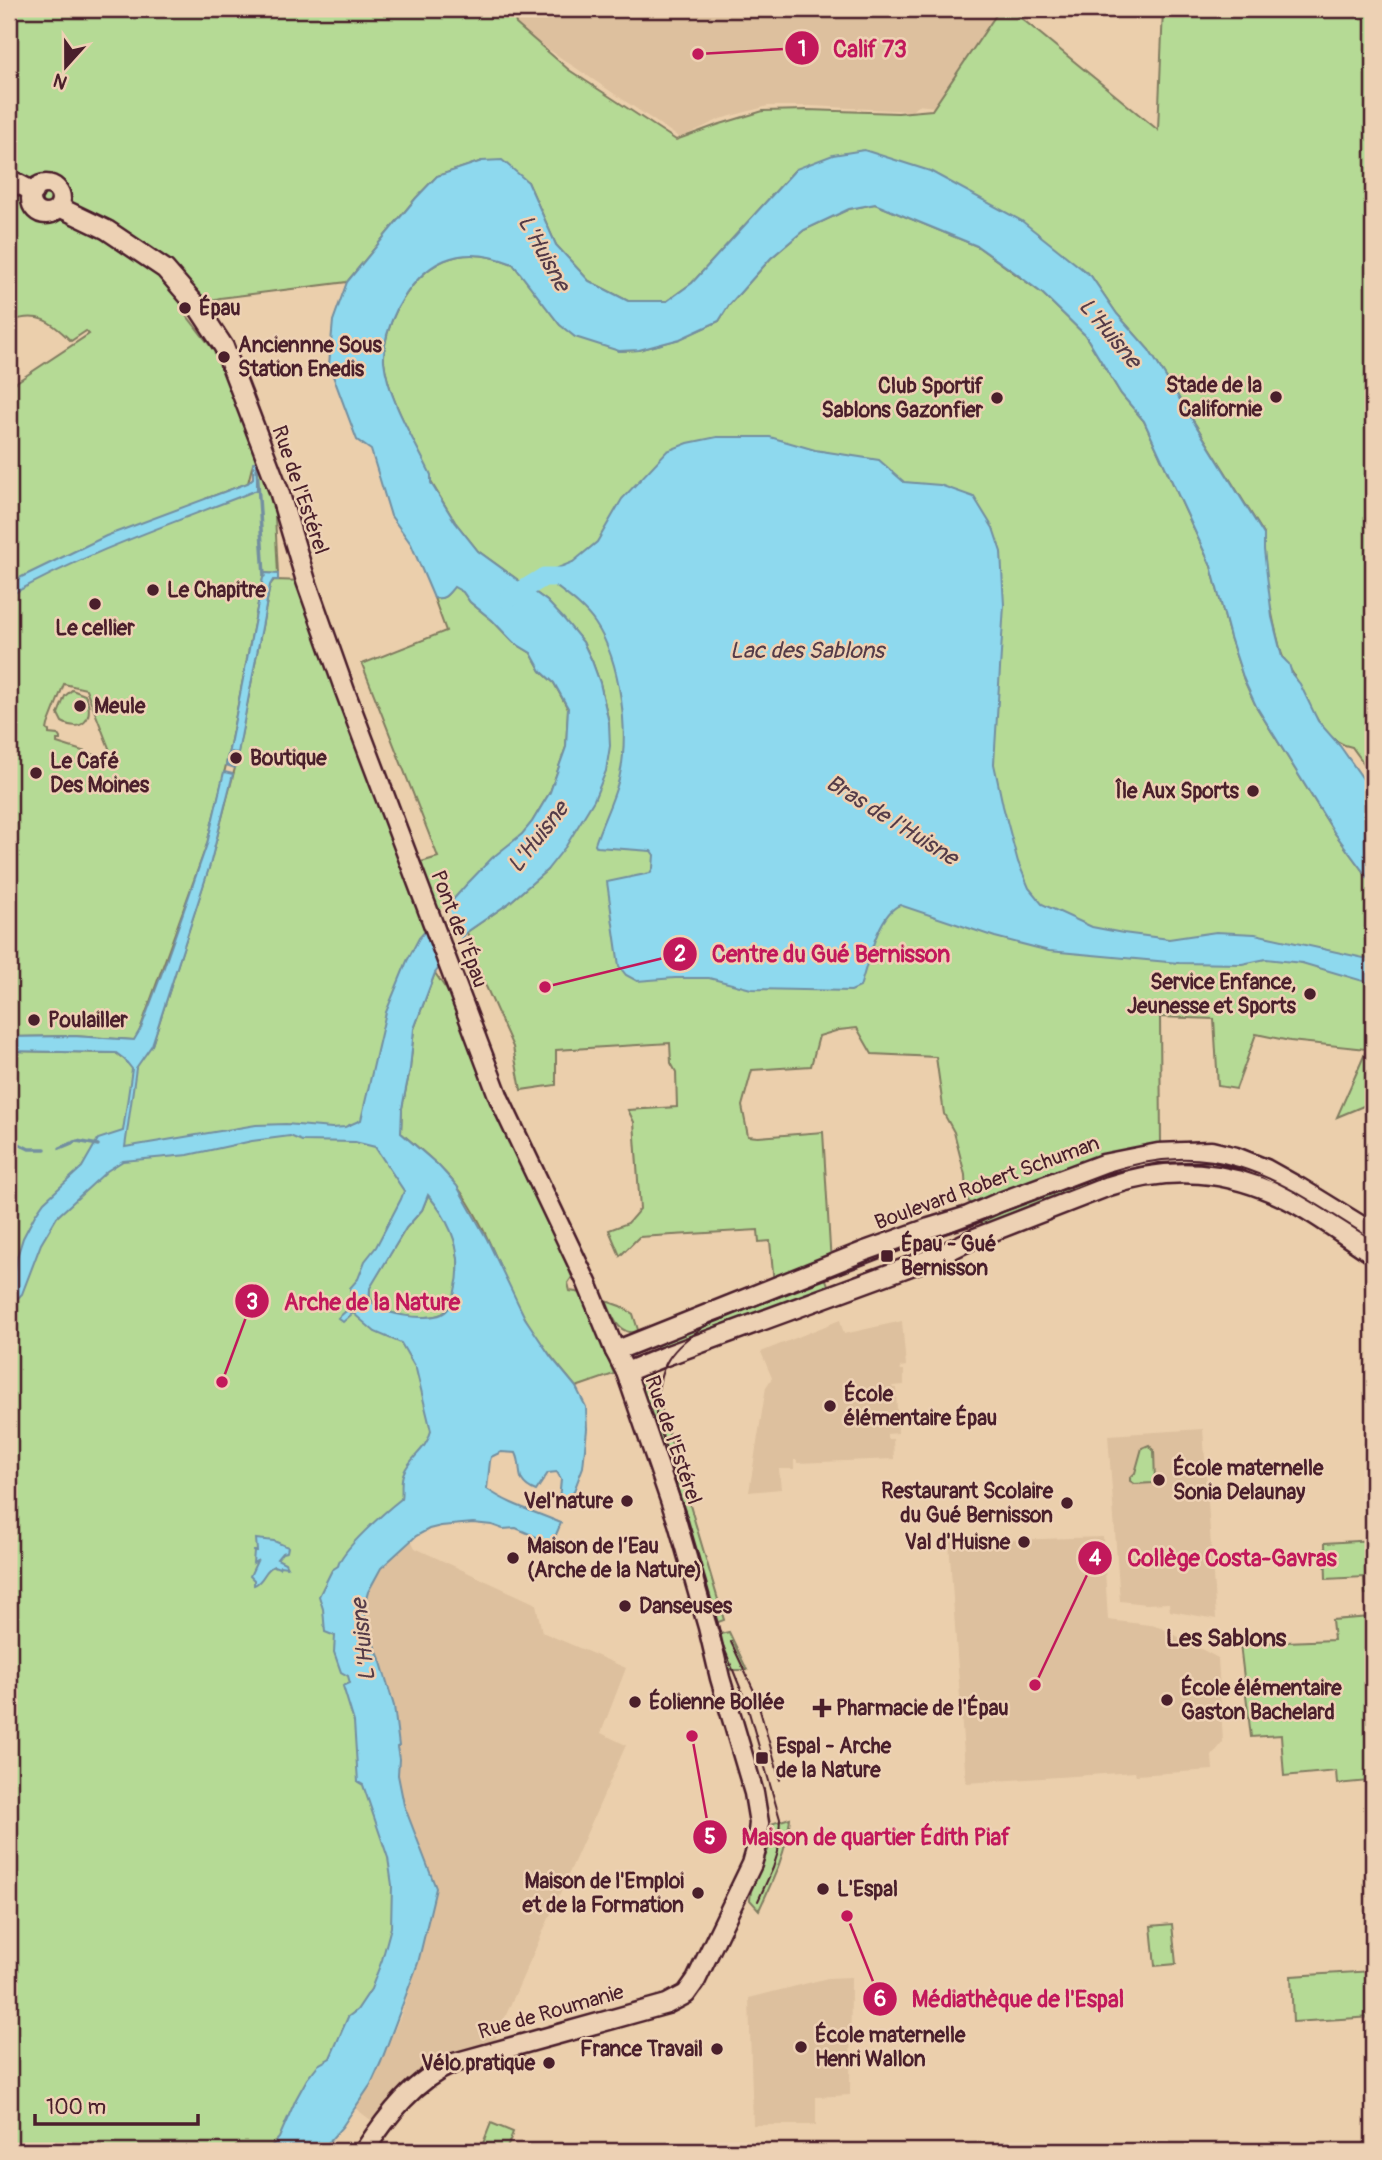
<svg xmlns="http://www.w3.org/2000/svg" width="1382" height="2160" font-family="Pangolin,sans-serif">
  <style>
    .built { fill: #ddc09e }
    .green { fill: #b5da95; stroke: #807c60; stroke-width: 2; fill-rule: evenodd }
    .water { fill: #8ed9ee; stroke: #738fa0; stroke-width: 2; fill-rule: evenodd }
    .pier { fill: #ebcfac }
    .lines { fill: none; stroke-linecap: round; stroke-linejoin: round }
    .stream { stroke: #738fa0; stroke-width: 3.5 }
    .river { stroke: #8ed9ee; stroke-width: 19 }
    .secondary-casing { stroke: #4a1f2b; stroke-width: 23 }
    .secondary { stroke: #edd1b4; stroke-width: 18 }
    .tram { stroke: #4a1f2b; stroke-width: 2 }
    .poi-dot { fill: #4a1f2b; stroke: #edd1b4; stroke-width: 2.5 }
    .labels { text-anchor: middle; dominant-baseline: central; stroke-width: 5; stroke-linejoin: round; paint-order: stroke }
    .poi-label { font-size: 21px; font-weight: bold; fill: #4a1f2b; stroke: #edd1b4; text-anchor: start }
    .street-label { font-size: 21px; fill: #4a1f2b; stroke: #edd1b4 }
    .water-label { font-size: 23px; font-style: italic; fill: #543b48; stroke: #edd1b4 }
    .quarter-label { font-size: 24px; font-weight: bold; fill: #4a1f2b; stroke: #edd1b4 }
    .leader { fill: none; stroke: #c2185b; stroke-width: 2.5 }
    .callout-dot { fill: #c2185b; stroke: #edd1b4; stroke-width: 2.5 }
    .mark-label { font-size: 21px; text-anchor: middle; font-weight: bold; fill: #fff }
    .callout-label { font-size: 23px; text-anchor: middle; font-weight: bold; fill: #c2185b; stroke: #edd1b4; stroke-width: 5; stroke-linejoin: round; paint-order: stroke }
  </style>
  <rect width="100%" height="100%" fill="#ebcfac"/>
  <filter id="ink" filterUnits="userSpaceOnUse"><feTurbulence type="fractalNoise" baseFrequency=".0143" numOctaves="2"/><feDisplacementMap in="SourceGraphic" scale="14" xChannelSelector="R" yChannelSelector="G"/><feConvolveMatrix kernelMatrix="1 2 1 2 8 2 1 2 1" color-interpolation-filters="sRGB"/></filter>
  <g filter="url(#ink)">
    <g class="built">
      <path d="M508,9H1000L934,107L918,105L912,111L810,106H768L720,119L680,138L512,25Z"/>
      <path d="M840,1320L844,1334L902,1321L906,1366L900,1367L901,1370H904V1385L892,1386L893,1388H896L898,1433L887,1434V1439H893L894,1459L797,1463V1460H794V1469H779L781,1489L749,1492L766,1387L772,1378L761,1352Z"/>
      <path d="M1203,1429L1216,1619L1170,1611L1169,1603L1146,1604L1120,1601L1108,1435Z"/>
      <path d="M1103,1537L1108,1620L1158,1626L1218,1658L1223,1742L1212,1756L1213,1770L1136,1775L1135,1772L966,1783L949,1542Z"/>
      <path d="M411,1540L415,1548L536,1604L542,1632L626,1668L601,1733L626,1745L494,2042L440,2060L407,2081L394,2098L372,2121L355,2108L371,2084L401,2015L418,1963L436,1888L404,1805L398,1775L399,1759L397,1746L399,1745L394,1706L380,1659L367,1628L364,1606L368,1592L381,1568Z"/>
      <path d="M851,1977L850,2095L816,2097V2125H753L749,1998L828,1978Z"/>
    </g>
    <g class="green">
      <path d="M9,9H513L516,24L569,70L676,140L717,125L763,111L807,110L898,113L932,110L1000,9H1010L1158,130L1163,9H1373V776L1352,747C1326,742 1315,717 1304,694C1298,681 1290,669 1283,657C1280,651 1279,643 1277,636C1269,604 1263,568 1264,534L1149,350L1117,314L1091,276L796,169L692,283L667,301H628L589,281L556,245L528,182L482,161L437,176L416,198L347,282L220,298L181,308L214,351L261,460L253,463L248,483L205,499L256,490L257,465L264,463L274,496L278,574L264,573L226,765L207,844L138,1035L134,1040L73,1036L9,1037V387L89,334L86,331L71,341C51,321 38,311 9,322ZM64,684L86,689L114,761L57,743V740H60V738L58,735L49,734V731L47,730L48,725Z"/>
      <path d="M875,204L977,246L1043,294L1085,335L1121,394L1144,421L1211,566L1230,637L1244,680L1256,706L1334,832L1373,885V1102L1337,1117L1367,1049L1290,1041L1256,1034L1236,1089L1218,1086L1214,1019L1160,1017L1161,1143L1099,1157L971,1204L966,1198L965,1175L954,1132L944,1114L936,1057L872,1054L857,1028L839,1030L819,1036L811,1066L752,1070L742,1106L748,1136L758,1137L823,1132L831,1264L774,1284L770,1241L759,1242L758,1230L639,1237L620,1256L609,1230L628,1223L640,1209L634,1122L628,1110L677,1107L676,1072L671,1063L670,1043L556,1050V1085L521,1090L513,1047L476,964L467,932L509,903L547,870L609,723L600,683L592,661L583,642L547,601L478,551L455,522L431,482L430,475C414,440 388,399 384,361C383,342 389,325 397,309C423,261 459,242 513,264L560,325L619,351L639,350L679,339L719,321L729,305L771,258L804,230L849,209Z"/>
      <path d="M274,580L306,581L411,865L438,857L362,664L446,631L434,598C445,600 448,594 454,586L463,592L470,602L492,620L513,642L531,653L541,671L554,683L568,709L566,747L550,792L532,822L426,956L386,1117L414,1184L363,1288L375,1314L415,1331L454,1433L376,1549L358,1620L422,1898L301,2151H9V1051L116,1053L124,1059L152,1045L210,864L235,768L236,764L229,762L231,751L238,752L270,585Z"/>
      <path d="M72,690L85,695C95,715 85,734 62,722L58,714L65,696Z"/>
      <path d="M435,973L457,1005L572,1277L568,1283L570,1291L582,1293L614,1374L576,1387C558,1365 539,1343 525,1318C500,1275 487,1224 456,1185C440,1165 420,1149 401,1133L402,1108L410,1069L414,1029Z"/>
      <path d="M1188,1157L1192,1162L1190,1166L985,1227L981,1223V1216L1133,1162Z"/>
      <path d="M428,1195C437,1205 447,1217 452,1230C459,1251 465,1297 445,1312C430,1323 378,1316 370,1298C369,1295 370,1291 370,1287L406,1228L422,1210Z"/>
      <path d="M823,1272L830,1290L659,1355L655,1340Z"/>
      <path d="M606,1301L620,1306L633,1314L639,1333C616,1334 614,1318 606,1301Z"/>
      <path d="M649,1367L724,1620L713,1624L639,1383L643,1373Z"/>
      <path d="M1149,1445L1154,1451L1155,1481L1153,1483L1135,1484L1130,1481V1478L1135,1473L1142,1448Z"/>
      <path d="M1373,1540V1826L1371,1827L1368,1781L1337,1784L1336,1771L1284,1776L1281,1735L1251,1737L1240,1644L1334,1640L1332,1620L1371,1617L1370,1594H1365L1364,1577L1326,1579L1325,1543Z"/>
      <path d="M729,1632L747,1670H728L726,1668L716,1635Z"/>
      <path d="M790,1818C787,1851 773,1880 759,1910L750,1900L751,1891L768,1850L771,1827L774,1823Z"/>
      <path d="M1172,1924L1176,1964L1155,1966L1151,1926Z"/>
      <path d="M1373,1971V2017L1293,2022L1291,1976Z"/>
      <path d="M491,2123L513,2132L506,2151H480Z"/>
    </g>
    <g class="water">
      <path d="M864,150L930,171L1022,221L1091,276L1117,314L1149,350L1264,535V550L1272,617L1282,657L1289,664L1292,674L1300,684L1318,721L1340,746L1373,793V885L1334,832L1256,706L1244,680L1230,637L1211,566L1144,421L1121,394L1085,335L1043,294L1014,272L977,246L875,204L849,209L804,230L771,258L729,305L719,321L680,339L639,350L619,351L575,337L560,325L513,264C459,242 423,261 397,309C389,325 383,342 384,361C388,399 414,440 431,475V483L455,522L478,551L547,601L564,619L583,642L592,661L600,683L609,723L610,746L606,771L594,800L566,846L547,870L509,903L467,932L435,973L414,1029L410,1069L402,1108L401,1133L438,1165L457,1186L487,1239L525,1318L551,1357L576,1387L586,1407L587,1429L583,1467L569,1504L559,1500L561,1479L557,1472L548,1473L536,1491C512,1481 524,1468 516,1453L501,1452L491,1457L490,1461L487,1489C509,1505 536,1512 561,1523L552,1544L516,1528L503,1529L492,1525L473,1523L441,1526L429,1529L416,1536L381,1568L368,1592L364,1606L367,1628L380,1659L394,1706L399,1746L397,1747L399,1759L398,1775L404,1805L436,1888L418,1963L381,2062L371,2084L342,2127L321,2151H267L279,2138L296,2099L307,2079L318,2065L330,2058L348,2017L357,2010L371,1989L382,1960L391,1927L392,1885L388,1858L363,1785L358,1782L354,1722L343,1686L350,1683L348,1676L341,1672L334,1652L335,1636L325,1632L323,1609L319,1596L332,1570L338,1566C341,1550 387,1510 401,1499C403,1488 399,1480 405,1470C413,1455 426,1450 431,1431L416,1369L401,1343L375,1332L353,1313L343,1322L338,1318L353,1305L350,1288L358,1279L365,1261L376,1247L401,1199L404,1191L375,1147L355,1142L302,1141L290,1136L252,1141L188,1155L123,1161L107,1171L57,1217L41,1244L22,1294L9,1307V1284L14,1278L17,1257L23,1238L35,1215L44,1202L82,1167L98,1139L123,1131L132,1069L124,1059L116,1053L9,1051V1037L73,1036L134,1040L141,1028L163,970L207,844L224,772L233,774L210,865L152,1045L136,1068L125,1147L256,1125L286,1124L332,1128L345,1127L361,1120L386,1012L407,961L419,938L466,885L492,858L522,834L532,822L550,792L566,747L568,708L554,683L541,671L531,653L513,642L492,620L470,602L463,592L454,587C448,594 445,600 434,598L411,544L391,516L371,450L357,440L329,365L333,321L347,282L416,198L437,176L482,161L502,160L528,182L556,245L589,281L628,301H667L692,283L796,169L833,155ZM428,1195C451,1222 465,1255 455,1291C453,1300 451,1309 442,1314C426,1321 378,1316 370,1298C369,1295 370,1291 370,1288L406,1228L422,1210Z"/>
      <path d="M717,437H770L815,450L879,460L904,482L940,485L974,497L993,528L1001,552L1004,605L994,764L1003,806L1018,862L1029,888L1042,904L1092,927L1123,933L1169,939L1216,932L1255,934L1373,960V984L1302,963L1266,959L1242,964L1179,963L1049,951L995,937L900,905C878,913 867,966 860,987L851,991L751,989L709,978H675L637,981L626,975L619,966L607,882L650,873L653,868L654,855L651,851L597,847L595,844C602,822 613,802 619,779C630,735 621,661 595,623C582,604 562,592 544,577L545,573L573,562L597,542L622,499L667,451L688,443Z"/>
      <path d="M263,460L264,463L257,465V490C173,523 87,552 9,596V583L106,536L248,483L253,478V462Z"/>
      <path d="M264,573L278,574V580H273L270,585L238,753L231,752L229,762L236,764L235,768L226,765Z"/>
      <path d="M256,1539L274,1541L288,1547L287,1552L282,1553L277,1559L285,1563L287,1567L280,1566L279,1568L274,1566C264,1569 264,1582 254,1585V1580L250,1576L257,1561L253,1563L254,1551H257Z"/>
    </g>
    <path class="pier" d="M447,902L462,943L450,958L426,925Z"/>
    <g class="lines">
      <g class="stream">
        <path d="M257,467L264,576"/>
        <path d="M9,1139L29,1149H45"/>
        <path d="M60,1148L77,1141L98,1145"/>
      </g>
      <path class="river" d="M508,599L544,577H571"/>
      <defs>
        <g id="secondary">
          <path d="M9,179L34,192"/>
          <circle cx="46" cy="199" r="15"/>
          <path d="M59,207L107,230L165,269L197,306L224,347L279,491L306,581L345,691L499,1098L587,1283L615,1351L626,1372L678,1523L708,1627L720,1678L754,1793L759,1823L756,1850L752,1864L696,1980L686,1994L667,2004L454,2063C415,2079 387,2116 364,2151"/>
          <path d="M615,1351L865,1251L929,1228L968,1216L1000,1202L1103,1164L1158,1153L1211,1151L1236,1157L1266,1169L1300,1188L1373,1233"/>
          <path d="M626,1372L663,1357L938,1256L973,1239L1109,1186C1171,1165 1228,1170 1287,1199C1317,1214 1345,1236 1373,1254"/>
        </g>
      </defs>
      <use href="#secondary" class="secondary-casing"/>
      <use href="#secondary" class="secondary"/>
      <g class="tram">
        <path d="M731,1642L755,1693L780,1780"/>
        <path d="M758,1901L773,1868L778,1852L780,1819L746,1702L722,1643L656,1414C657,1366 669,1348 710,1323L1108,1172C1222,1135 1281,1182 1373,1240"/>
      </g>
    </g>
  </g>
  <g class="poi-dot">
    <circle cx="185" cy="308" r="7"/>
    <circle cx="224" cy="357" r="7"/>
    <circle cx="1276" cy="397" r="7"/>
    <circle cx="997" cy="398" r="7"/>
    <circle cx="153" cy="590" r="7"/>
    <circle cx="95" cy="604" r="7"/>
    <circle cx="80" cy="706" r="7"/>
    <circle cx="236" cy="758" r="7"/>
    <circle cx="36" cy="773" r="7"/>
    <circle cx="1253" cy="791" r="7"/>
    <circle cx="1310" cy="994" r="7"/>
    <circle cx="34" cy="1020" r="7"/>
    <rect x="880" y="1249" width="14" height="14" rx="3.5"/>
    <circle cx="830" cy="1406" r="7"/>
    <circle cx="1159" cy="1480" r="7"/>
    <circle cx="627" cy="1501" r="7"/>
    <circle cx="1067" cy="1503" r="7"/>
    <circle cx="1024" cy="1542" r="7"/>
    <circle cx="513" cy="1558" r="7"/>
    <circle cx="625" cy="1606" r="7"/>
    <circle cx="1167" cy="1700" r="7"/>
    <circle cx="635" cy="1702" r="7"/>
    <path d="M818.5 1697.5h7v7h7v7h-7v7h-7v-7h-7v-7h7z"/>
    <rect x="755" y="1751" width="14" height="14" rx="3.5"/>
    <circle cx="823" cy="1889" r="7"/>
    <circle cx="698" cy="1893" r="7"/>
    <circle cx="801" cy="2047" r="7"/>
    <circle cx="717" cy="2049" r="7"/>
    <circle cx="549" cy="2063" r="7"/>
  </g>
  <g class="labels">
    <g class="poi-label">
      <text x="199" y="308">Épau</text>
      <text x="238" y="345">Anciennne Sous<tspan x="238" dy="24">Station Enedis</tspan></text>
      <text x="1262" y="385" text-anchor="end">Stade de la<tspan x="1262" dy="24">Californie</tspan></text>
      <text x="983" y="386" text-anchor="end">Club Sportif<tspan x="983" dy="24">Sablons Gazonfier</tspan></text>
      <text x="167" y="590">Le Chapitre</text>
      <text x="95" y="628" text-anchor="middle">Le cellier</text>
      <text x="94" y="706">Meule</text>
      <text x="250" y="758">Boutique</text>
      <text x="50" y="761">Le Café<tspan x="50" dy="24">Des Moines</tspan></text>
      <text x="1239" y="791" text-anchor="end">Île Aux Sports</text>
      <text x="1296" y="982" text-anchor="end">Service Enfance,<tspan x="1296" dy="24">Jeunesse et Sports</tspan></text>
      <text x="48" y="1020">Poulailler</text>
      <text x="901" y="1244">Épau - Gué<tspan x="901" dy="24">Bernisson</tspan></text>
      <text x="844" y="1394">École<tspan x="844" dy="24">élémentaire Épau</tspan></text>
      <text x="1173" y="1468">École maternelle<tspan x="1173" dy="24">Sonia Delaunay</tspan></text>
      <text x="1053" y="1491" text-anchor="end">Restaurant Scolaire<tspan x="1053" dy="24">du Gué Bernisson</tspan></text>
      <text x="613" y="1501" text-anchor="end">Vel'nature</text>
      <text x="1010" y="1542" text-anchor="end">Val d'Huisne</text>
      <text x="527" y="1546">Maison de l’Eau<tspan x="527" dy="24">(Arche de la Nature)</tspan></text>
      <text x="639" y="1606">Danseuses</text>
      <text x="1181" y="1688">École élémentaire<tspan x="1181" dy="24">Gaston Bachelard</tspan></text>
      <text x="649" y="1702">Éolienne Bollée</text>
      <text x="836" y="1708">Pharmacie de l'Épau</text>
      <text x="776" y="1746">Espal - Arche<tspan x="776" dy="24">de la Nature</tspan></text>
      <text x="684" y="1881" text-anchor="end">Maison de l'Emploi<tspan x="684" dy="24">et de la Formation</tspan></text>
      <text x="837" y="1889">L'Espal</text>
      <text x="815" y="2035">École maternelle<tspan x="815" dy="24">Henri Wallon</tspan></text>
      <text x="703" y="2049" text-anchor="end">France Travail</text>
      <text x="535" y="2063" text-anchor="end">Vélo pratique</text>
    </g>
    <g class="street-label">
      <text transform="translate(300 490) rotate(71)">Rue de l'Estérel</text>
      <text transform="translate(459 929) rotate(69)">Pont de l'Épau</text>
      <text transform="translate(987 1183) rotate(-20)">Boulevard Robert Schuman</text>
      <text transform="translate(673 1440) rotate(71)">Rue de l'Estérel</text>
      <text transform="translate(551 2012) rotate(-16)">Rue de Roumanie</text>
    </g>
    <g class="water-label">
      <text transform="translate(544 253) rotate(61)">L'Huisne</text>
      <text transform="translate(1110 333) rotate(50)">L'Huisne</text>
      <text x="807" y="650">Lac des Sablons</text>
      <text transform="translate(892 820) rotate(32)">Bras de l'Huisne</text>
      <text transform="translate(538 837) rotate(-52)">L'Huisne</text>
      <text transform="translate(363 1640) rotate(-96)">L'Huisne</text>
    </g>
    <g class="quarter-label">
      <text x="1226" y="1638">Les Sablons</text>
    </g>
  </g>
  <path class="leader" d="M698 54L802 48M545 987L680 954M222 1382L252 1301M1035 1685L1095 1558M692 1736L710 1837M847 1916L880 1999"/>
  <g class="callout-dot">
    <circle cx="698" cy="54" r="7"/>
    <circle cx="545" cy="987" r="7"/>
    <circle cx="222" cy="1382" r="7"/>
    <circle cx="1035" cy="1685" r="7"/>
    <circle cx="692" cy="1736" r="7"/>
    <circle cx="847" cy="1916" r="7"/>
    <circle cx="802" cy="48" r="18"/>
    <circle cx="680" cy="954" r="18"/>
    <circle cx="252" cy="1301" r="18"/>
    <circle cx="1095" cy="1558" r="18"/>
    <circle cx="710" cy="1837" r="18"/>
    <circle cx="880" cy="1999" r="18"/>
  </g>
  <g class="mark-label">
    <text x="802" y="56">1</text>
    <text x="680" y="961">2</text>
    <text x="252" y="1309">3</text>
    <text x="1095" y="1565">4</text>
    <text x="710" y="1844">5</text>
    <text x="880" y="2006">6</text>
  </g>
  <g class="callout-label">
    <text x="870" y="57">Calif 73</text>
    <text x="831" y="962">Centre du Gué Bernisson</text>
    <text x="372" y="1310">Arche de la Nature</text>
    <text x="1232" y="1566">Collège Costa-Gavras</text>
    <text x="876" y="1845">Maison de quartier Édith Piaf</text>
    <text x="1018" y="2007">Médiathèque de l'Espal</text>
  </g>
  <rect width="1382" height="2160" fill="none" stroke="#edd1b4" stroke-width="35"/>
  <rect x="18" y="18" width="1347" height="2125" fill="none" stroke="#4a1f2b" stroke-width="2.5" filter="url(#ink)"/>
  <g transform="translate(66 66) rotate(201)" stroke="#edd1b4" stroke-width="5" paint-order="stroke">
  <path d="M0-5L12 26L0 18L-12 26Z" fill="#4a1f2b"/>
  <text y="-10" font-size="19" font-weight="bold" text-anchor="middle" fill="#4a1f2b">N</text>
  </g>
  <path d="M35 2114v10h163v-10" fill="none" stroke="#4a1f2b" stroke-width="3.5"/>
  <text x="46" y="2114" font-size="21" fill="#4a1f2b" stroke="#edd1b4" stroke-width="5" paint-order="stroke">100 m</text>
</svg>
